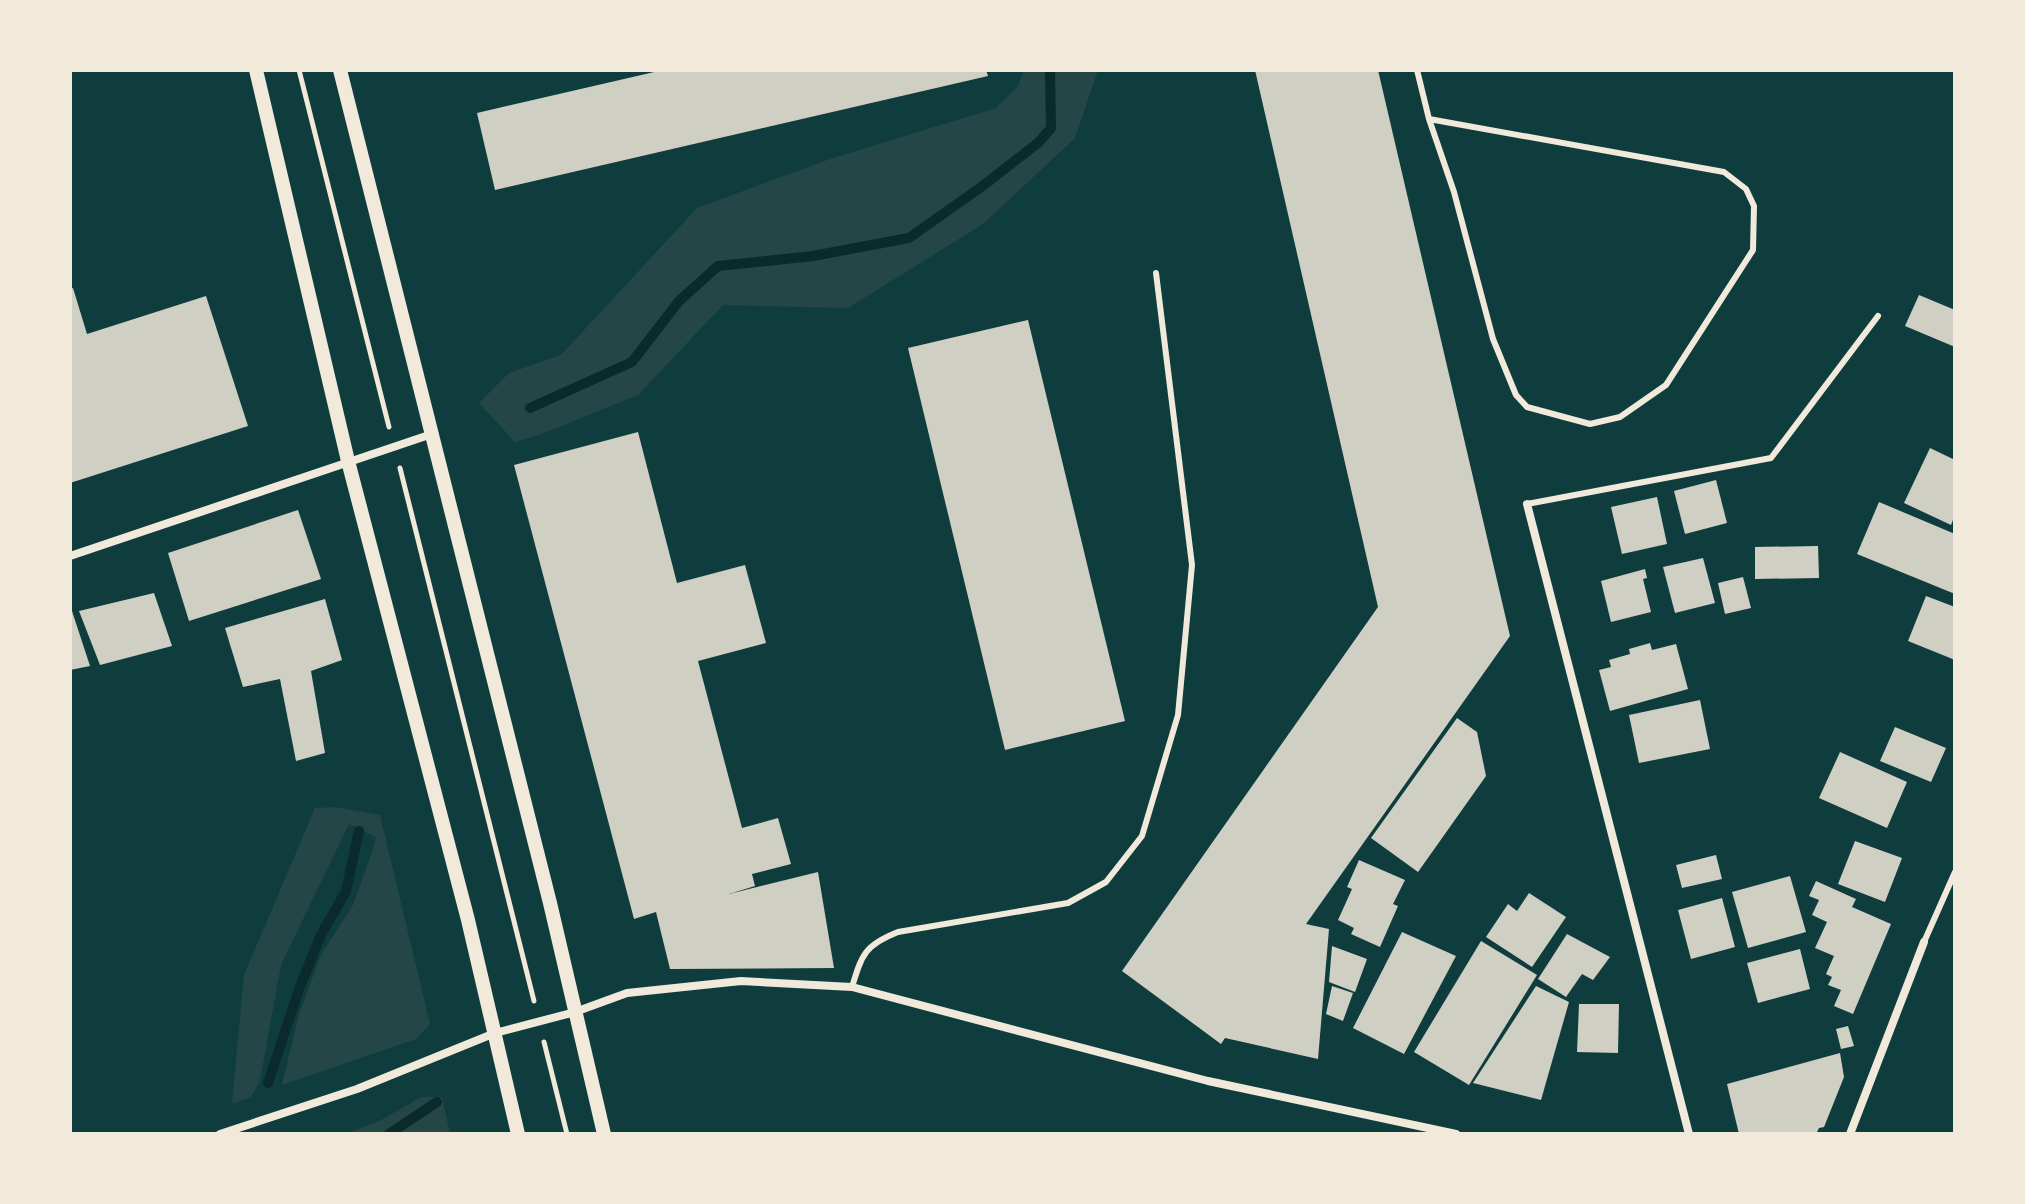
<svg xmlns="http://www.w3.org/2000/svg" width="2025" height="1204" font-family="'Source Sans 3',sans-serif">
  <style>
    .green { fill: #244646 }
    .lines { fill: none; stroke-linecap: round; stroke-linejoin: round }
    .stream { stroke: #0a2a2b; stroke-width: 10 }
    .building { fill: #cfcfc3 }
    .path { stroke: #f1e9da; stroke-width: 5 }
    .service { stroke: #f1e9da; stroke-width: 6 }
    .minor { stroke: #f1e9da; stroke-width: 8 }
    .tertiary { stroke: #f1e9da; stroke-width: 14 }
  </style>
  <rect width="100%" height="100%" fill="#0f3d3e"/>
  <g class="green">
    <path d="M1024,70H1098L1075,138L983,224L848,308L723,305L638,395L542,434L515,442L479,403L509,373L561,355L697,208L830,159L996,108L1018,86Z"/>
    <path d="M335,807L380,815L430,1024L416,1039L282,1085L299,1014L321,955L353,905L374,846L376,837L349,824L281,965L260,1081L251,1097L232,1104L244,975L315,808Z"/>
    <path d="M421,1097H442L450,1134H347L383,1119Z"/>
  </g>
  <g class="lines">
    <g class="stream">
      <path d="M530,408L632,362L679,301L718,266L813,256L909,238L984,185L1039,142L1051,128L1050,70"/>
      <path d="M268,1083L299,989L321,935L346,891L359,831"/>
      <path d="M389,1134L437,1102"/>
    </g>
  </g>
  <g class="building">
    <path d="M663,70H986L988,76L495,190L477,113Z"/>
    <path d="M1255,70H1378L1510,636L1306,924L1329,929L1318,1059L1225,1038L1221,1044L1122,971L1378,607Z"/>
    <path d="M73,288L87,334L206,296L248,426L70,483V289Z"/>
    <path d="M1919,295L1955,310V347L1905,326Z"/>
    <path d="M1028,320L1125,721L1005,750L908,348Z"/>
    <path d="M638,432L677,583L745,565L766,643L698,661L742,828L778,818L791,864L752,874L755,886L729,894L818,872L834,968L670,969L656,912L634,919L514,465Z"/>
    <path d="M1930,448L1955,460V515L1951,525L1904,503Z"/>
    <path d="M1716,480L1727,523L1685,534L1674,491Z"/>
    <path d="M1657,497L1667,544L1622,554L1611,507Z"/>
    <path d="M1879,502L1955,534V594L1857,554Z"/>
    <path d="M298,510L321,579L189,621L168,553Z"/>
    <path d="M1818,546L1819,578L1755,579V547Z"/>
    <path d="M1703,558L1715,603L1675,613L1663,567Z"/>
    <path d="M1645,569L1647,578L1643,579L1651,612L1611,622L1601,581Z"/>
    <path d="M1743,577L1751,608L1725,614L1718,583Z"/>
    <path d="M154,593L172,646L100,665L79,611Z"/>
    <path d="M1926,596L1955,607V660L1908,641Z"/>
    <path d="M325,599L342,660L311,671L325,753L296,761L280,679L243,687L225,628Z"/>
    <path d="M70,605L90,666L70,670Z"/>
    <path d="M1650,643L1652,650L1676,644L1688,689L1610,711L1599,670L1611,667L1609,660L1630,654L1629,649Z"/>
    <path d="M1700,700L1710,749L1639,763L1629,715Z"/>
    <path d="M1457,718L1477,732L1486,776L1418,872L1371,838Z"/>
    <path d="M1895,727L1946,748L1931,782L1880,761Z"/>
    <path d="M1840,752L1907,782L1887,828L1819,798Z"/>
    <path d="M1855,841L1902,858L1885,902L1838,884Z"/>
    <path d="M1716,855L1722,879L1682,888L1676,865Z"/>
    <path d="M1359,860L1405,880L1393,904L1398,906L1380,947L1351,934L1354,928L1338,920L1352,889L1347,887Z"/>
    <path d="M1790,876L1806,932L1748,948L1732,892Z"/>
    <path d="M1816,881L1856,899L1852,907L1891,924L1853,1014L1834,1006L1841,990L1828,985L1832,977L1826,974L1834,956L1815,948L1827,922L1812,915L1819,900L1809,896Z"/>
    <path d="M1529,893L1566,917L1532,967L1486,937L1508,904L1517,911Z"/>
    <path d="M1722,898L1735,947L1691,959L1678,910Z"/>
    <path d="M1402,932L1456,956L1404,1054L1353,1028Z"/>
    <path d="M1567,934L1610,957L1593,980L1582,974L1566,997L1538,979Z"/>
    <path d="M1481,941L1537,975L1469,1085L1414,1052Z"/>
    <path d="M1332,946L1367,959L1355,992L1329,982Z"/>
    <path d="M1800,949L1810,989L1758,1003L1747,963Z"/>
    <path d="M1332,986L1353,993L1343,1021L1326,1014Z"/>
    <path d="M1536,986L1569,1002L1541,1100L1473,1083Z"/>
    <path d="M1579,1004H1619L1618,1053L1577,1052Z"/>
    <path d="M1848,1026L1854,1046L1841,1049L1836,1029Z"/>
    <path d="M1840,1053L1844,1077L1824,1127L1819,1128L1816,1134H1739L1727,1084Z"/>
  </g>
  <g class="lines">
    <g class="path">
      <path d="M299,70L389,427"/>
      <path d="M400,468L534,1001"/>
      <path d="M544,1042L567,1134"/>
    </g>
    <g class="service">
      <path d="M1417,70L1429,119L1454,192L1493,339L1516,395L1527,407L1590,424L1620,417L1666,385L1753,250L1754,206L1746,189L1724,172L1429,119"/>
      <path d="M1527,504L1771,458L1878,316"/>
      <path d="M1924,942L1955,872"/>
      <path d="M852,987C862,954 865,945 898,932L1068,903L1106,882L1142,836L1178,715L1192,565L1156,273"/>
    </g>
    <g class="minor">
      <path d="M1527,504L1689,1134"/>
      <path d="M70,556L432,434"/>
      <path d="M220,1134L357,1089L495,1033L575,1012L627,993L741,981L852,987L1208,1081L1456,1134"/>
      <path d="M1850,1134L1924,942"/>
    </g>
    <g class="tertiary">
      <path d="M256,70L348,461L468,920L518,1134"/>
      <path d="M340,70L550,903L604,1134"/>
    </g>
  </g>
  <rect width="2025" height="1204" fill="none" stroke="#f1e9da" stroke-width="144"/>
</svg>
